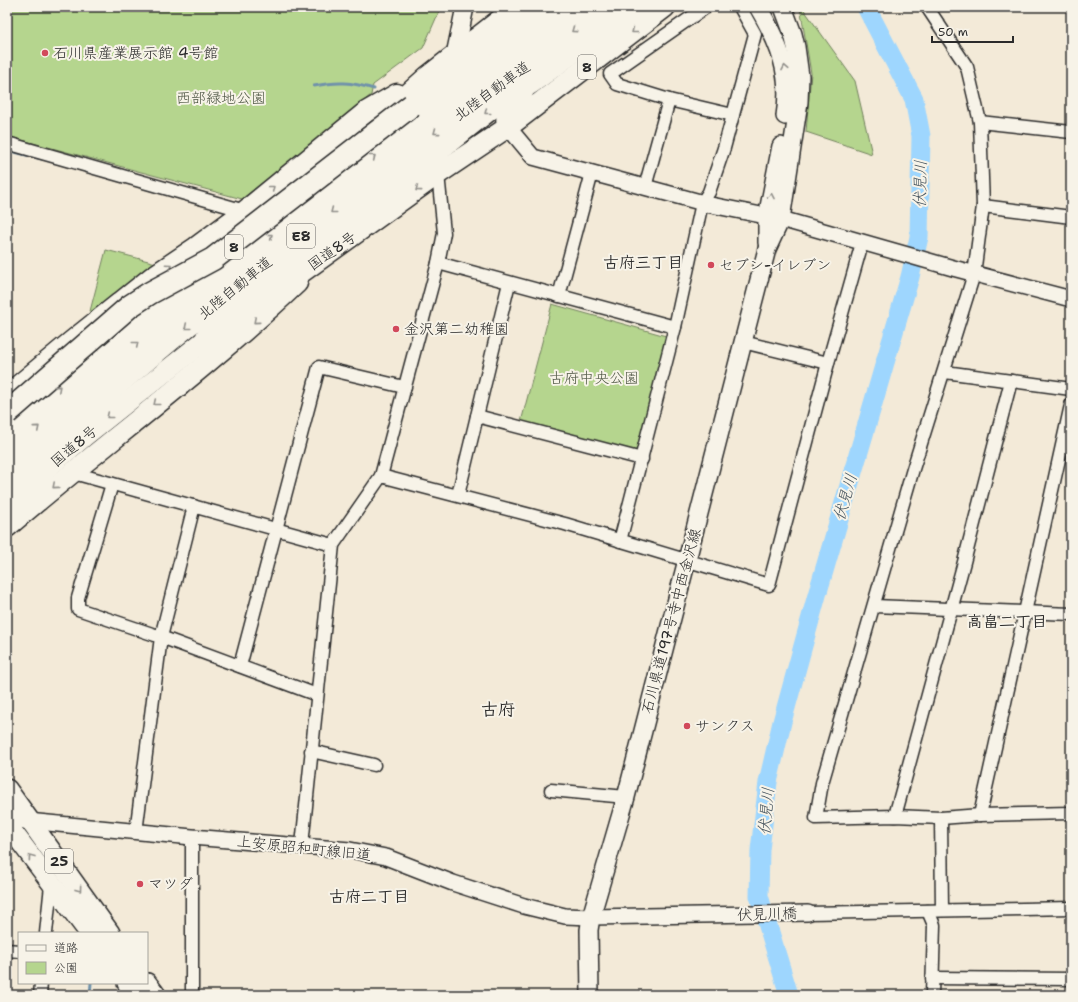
<svg xmlns="http://www.w3.org/2000/svg" width="1078" height="1002" font-family="'Shantell Sans','Klee One',sans-serif">
  <style>
    .green { fill: #b5d58e; stroke: #70805c }
    .lines { fill: none; stroke-linecap: round; stroke-linejoin: round }
    .stream { stroke: #7092aa; stroke-width: 3 }
    .river { stroke: #9ed6fe; stroke-width: 19 }
    .minor-casing { stroke: #2b2b2b; stroke-width: 15 }
    .tertiary-casing { stroke: #2b2b2b; stroke-width: 18 }
    .secondary-casing { stroke: #2b2b2b; stroke-width: 20 }
    .primary-casing { stroke: #2b2b2b; stroke-width: 22 }
    .trunk-casing { stroke: #2b2b2b; stroke-width: 23 }
    .motorway-casing { stroke: #2b2b2b; stroke-width: 25 }
    .minor { stroke: #f7f3e8; stroke-width: 12 }
    .tertiary { stroke: #f7f3e8; stroke-width: 15 }
    .secondary { stroke: #f7f3e8; stroke-width: 17 }
    .primary { stroke: #f7f3e8; stroke-width: 19 }
    .trunk { stroke: #f7f3e8; stroke-width: 20 }
    .motorway { stroke: #f7f3e8; stroke-width: 22 }
    .motorway-bridge-casing { stroke: #2b2b2b; stroke-width: 25; stroke-linecap: butt }
    .motorway-bridge { stroke: #f7f3e8; stroke-width: 22 }
    .oneway { stroke: #918f8a }
    .poi-dot { fill: #d1495b; stroke: #f7f3e8; stroke-width: 1.5 }
    .labels { text-anchor: middle; dominant-baseline: central; stroke-width: 4; stroke-linejoin: round; paint-order: stroke }
    .shield { fill: #f7f3e8; stroke: #686764; stroke-width: 1 }
    .shield-label { font-size: 14px; font-weight: bold; fill: #2b2b2b }
    .poi-label { font-size: 15px; fill: #2b2b2b; stroke: #f7f3e8; text-anchor: start }
    .street-label { font-size: 15px; fill: #2b2b2b; stroke: #f7f3e8 }
    .park-label { font-size: 15px; fill: #4e5644; stroke: #f7f3e8 }
    .water-label { font-size: 16px; font-style: italic; fill: #485660; stroke: #f7f3e8 }
    .neighbourhood-label { font-size: 16px; font-weight: bold; fill: #2b2b2b; stroke: #f7f3e8 }
    .quarter-label { font-size: 17px; font-weight: bold; fill: #2b2b2b; stroke: #f7f3e8 }
  </style>
  <rect width="100%" height="100%" fill="#f3ead8"/>
  <filter id="ink" filterUnits="userSpaceOnUse"><feTurbulence type="fractalNoise" baseFrequency=".025" numOctaves="2"/><feDisplacementMap in="SourceGraphic" scale="8" xChannelSelector="R" yChannelSelector="G"/><feConvolveMatrix kernelMatrix="1 2 1 2 8 2 1 2 1" color-interpolation-filters="sRGB"/></filter>
  <g filter="url(#ink)">
    <g class="green">
      <path d="M7,7H441L423,48L373,85L371,95L242,199L7,136Z"/>
      <path d="M800,7H802L855,81L872,154L806,132L811,73Z"/>
      <path d="M106,250L156,263L89,315Z"/>
      <path d="M552,304L666,336L637,451L521,422Z"/>
    </g>
    <g class="lines">
      <g class="stream">
        <path d="M314,86C339,81 350,82 374,89"/>
        <path d="M7,150L42,159"/>
        <path d="M90,995L91,983"/>
      </g>
      <path class="river" d="M789,995L759,896L760,850L768,782L782,722L817,595L910,277L919,237L921,136L914,99L866,7"/>
      <defs>
        <g id="minor">
          <path d="M927,7L967,67L980,122L983,206L974,274L913,469L822,783L816,818L895,816L941,818L980,815L1071,813"/>
          <path d="M669,100L617,84L610,74L706,7"/>
          <path d="M980,122L1071,132"/>
          <path d="M7,143L245,211"/>
          <path d="M645,187L669,100L733,115"/>
          <path d="M983,206L1071,217"/>
          <path d="M438,263L675,327"/>
          <path d="M559,296L592,173"/>
          <path d="M743,342L828,363"/>
          <path d="M945,372L1071,389"/>
          <path d="M477,416L642,459"/>
          <path d="M70,472L333,545"/>
          <path d="M381,476L438,263L444,233L438,174"/>
          <path d="M112,484L78,598V609L161,637L317,695"/>
          <path d="M458,495L509,283"/>
          <path d="M620,541L675,327L702,203L709,192L724,148L755,34L740,7"/>
          <path d="M874,606L1071,614"/>
          <path d="M240,666L319,367L404,387"/>
          <path d="M311,751L374,765"/>
          <path d="M551,790L626,797"/>
          <path d="M980,815L1071,405"/>
          <path d="M895,816L964,562L1011,381"/>
          <path d="M941,818L942,910"/>
          <path d="M136,832L161,637L194,506"/>
          <path d="M192,837V995"/>
          <path d="M302,845L333,545L381,476L565,524L769,585L828,363L862,243"/>
          <path d="M928,911L934,925L932,995"/>
          <path d="M808,913L1071,908"/>
          <path d="M46,933L51,885"/>
          <path d="M7,950L19,951"/>
          <path d="M932,978L1071,979"/>
          <path d="M40,995L41,983"/>
        </g>
        <g id="tertiary">
          <path d="M508,127L533,157L711,205L781,219L953,268L1071,299"/>
          <path d="M7,819L192,837L350,850L386,857L453,883L524,906L565,916L591,917L808,913"/>
        </g>
        <g id="secondary">
          <path d="M758,7C779,43 792,74 785,116"/>
          <path d="M455,55L465,7"/>
          <path d="M767,243V217L781,146"/>
          <path d="M590,995L589,930L591,917L626,797L767,249L781,219L799,102L800,76L796,47L793,34L783,7"/>
        </g>
        <g id="primary">
          <path d="M7,789L110,933"/>
          <path d="M7,824L89,933"/>
          <path d="M127,983L136,995"/>
          <path d="M147,983L156,995"/>
        </g>
        <g id="trunk">
          <path d="M387,113L428,76L516,7"/>
          <path d="M280,288L438,174L508,127L665,7"/>
          <path d="M7,395L72,341L152,277L195,248L245,211L366,112L397,94"/>
          <path d="M7,431L102,350L188,280"/>
          <path d="M7,503L86,435L220,328"/>
          <path d="M7,527C103,445 205,370 297,283"/>
        </g>
        <g id="motorway">
          <path d="M412,105L537,10"/>
          <path d="M508,127C505,112 512,102 522,92"/>
          <path d="M207,337L253,297L491,108L532,82L634,7"/>
          <path d="M7,454C188,295 380,149 574,7"/>
          <path d="M7,479C83,413 160,347 239,284C359,189 482,98 606,7"/>
        </g>
      </defs>
      <use href="#minor" class="minor-casing"/>
      <use href="#tertiary" class="tertiary-casing"/>
      <use href="#secondary" class="secondary-casing"/>
      <use href="#primary" class="primary-casing"/>
      <use href="#trunk" class="trunk-casing"/>
      <use href="#motorway" class="motorway-casing"/>
      <use href="#minor" class="minor"/>
      <use href="#tertiary" class="tertiary"/>
      <use href="#secondary" class="secondary"/>
      <use href="#primary" class="primary"/>
      <use href="#trunk" class="trunk"/>
      <use href="#motorway" class="motorway"/>
      <defs>
        <path id="motorway-bridge" d="M7,413L130,306L150,293L213,259L412,105"/>
      </defs>
      <use href="#motorway-bridge" class="motorway-bridge-casing"/>
      <use href="#motorway-bridge" class="motorway-bridge"/>
    </g>
    <defs><path id="oneway-chevron" d="M-2-3.5L2.5 0L-2 3.5" fill="none" stroke-width="1.6" stroke-linecap="round" stroke-linejoin="round"/></defs>
    <g class="oneway">
      <use href="#oneway-chevron" transform="translate(574 30) rotate(144)"/>
      <use href="#oneway-chevron" transform="translate(634 31) rotate(142)"/>
      <use href="#oneway-chevron" transform="translate(785 68) rotate(-101)"/>
      <use href="#oneway-chevron" transform="translate(487 112) rotate(142)"/>
      <use href="#oneway-chevron" transform="translate(436 132) rotate(143)"/>
      <use href="#oneway-chevron" transform="translate(373 157) rotate(-38)"/>
      <use href="#oneway-chevron" transform="translate(272 188) rotate(-39)"/>
      <use href="#oneway-chevron" transform="translate(418 189) rotate(144)"/>
      <use href="#oneway-chevron" transform="translate(771 196) rotate(-79)"/>
      <use href="#oneway-chevron" transform="translate(333 211) rotate(142)"/>
      <use href="#oneway-chevron" transform="translate(270 236) rotate(-38)"/>
      <use href="#oneway-chevron" transform="translate(169 266) rotate(-34)"/>
      <use href="#oneway-chevron" transform="translate(256 321) rotate(139)"/>
      <use href="#oneway-chevron" transform="translate(187 327) rotate(141)"/>
      <use href="#oneway-chevron" transform="translate(136 344) rotate(-39)"/>
      <use href="#oneway-chevron" transform="translate(58 388) rotate(-41)"/>
      <use href="#oneway-chevron" transform="translate(156 403) rotate(141)"/>
      <use href="#oneway-chevron" transform="translate(109 416) rotate(141)"/>
      <use href="#oneway-chevron" transform="translate(37 428) rotate(-40)"/>
      <use href="#oneway-chevron" transform="translate(55 486) rotate(139)"/>
      <use href="#oneway-chevron" transform="translate(31 857) rotate(-126)"/>
      <use href="#oneway-chevron" transform="translate(79 889) rotate(54)"/>
    </g>
  </g>
  <g class="poi-dot">
    <circle cx="45" cy="53" r="4"/>
    <circle cx="711" cy="265" r="4"/>
    <circle cx="396" cy="329" r="4"/>
    <circle cx="687" cy="726" r="4"/>
    <circle cx="140" cy="884" r="4"/>
  </g>
  <g class="labels">
    <g class="shield">
      <rect x="578" y="55" width="18" height="24" rx="3"/>
      <rect x="287" y="224" width="28" height="24" rx="3"/>
      <rect x="225" y="235" width="18" height="24" rx="3"/>
      <rect x="45" y="849" width="28" height="24" rx="3"/>
    </g>
    <g class="shield-label">
      <text x="587" y="67">8</text>
      <text x="301" y="236">E8</text>
      <text x="234" y="247">8</text>
      <text x="59" y="861">25</text>
    </g>
    <g class="poi-label">
      <text x="53" y="53">石川県産業展示館 4号館</text>
      <text x="719" y="265">セブン-イレブン</text>
      <text x="404" y="329">金沢第二幼稚園</text>
      <text x="695" y="726">サンクス</text>
      <text x="148" y="884">マツダ</text>
    </g>
    <g class="street-label">
      <text transform="translate(492 91) rotate(-36)">北陸自動車道</text>
      <text transform="translate(332 251) rotate(-35)">国道8号</text>
      <text transform="translate(235 288) rotate(-39)">北陸自動車道</text>
      <text transform="translate(74 446) rotate(-40)">国道8号</text>
      <text transform="translate(671 621) rotate(-75)">石川県道197号寺中西金沢線</text>
      <text transform="translate(304 848) rotate(6)">上安原昭和町線旧道</text>
      <text transform="translate(767 914) rotate(-2)">伏見川橋</text>
    </g>
    <g class="park-label">
      <text x="221" y="98">西部緑地公園</text>
      <text x="594" y="378">古府中央公園</text>
    </g>
    <g class="water-label">
      <text transform="translate(920 184) rotate(-89)">伏見川</text>
      <text transform="translate(845 497) rotate(-74)">伏見川</text>
      <text transform="translate(766 811) rotate(-85)">伏見川</text>
    </g>
    <g class="neighbourhood-label">
      <text x="643" y="262">古府三丁目</text>
      <text x="1007" y="621">高畠二丁目</text>
      <text x="369" y="896">古府二丁目</text>
    </g>
    <g class="quarter-label">
      <text x="498" y="709">古府</text>
    </g>
  </g>
  <rect width="1078" height="1002" fill="none" stroke="#f7f3e8" stroke-width="24"/>
  <rect x="12" y="12" width="1054" height="978" fill="none" stroke="#2b2b2b" stroke-width="1.5" filter="url(#ink)"/>
  <rect x="18" y="932" width="130" height="52" fill="#f7f3e8" stroke="#a5a39c"/>
  <rect x="26" y="945" width="20" height="6" fill="#f7f3e8" stroke="#a5a39c"/>
  <text x="54" y="952" font-size="12" fill="#2b2b2b">道路</text>
  <rect x="26" y="962" width="20" height="12" fill="#b5d58e" stroke="#a5a39c"/>
  <text x="54" y="972" font-size="12" fill="#2b2b2b">公園</text>
  <path d="M932 36v6h81v-6" fill="none" stroke="#2b2b2b" stroke-width="2"/>
  <text x="938" y="36" font-size="12" fill="#2b2b2b" stroke="#f7f3e8" stroke-width="3" paint-order="stroke">50 m</text>
</svg>
